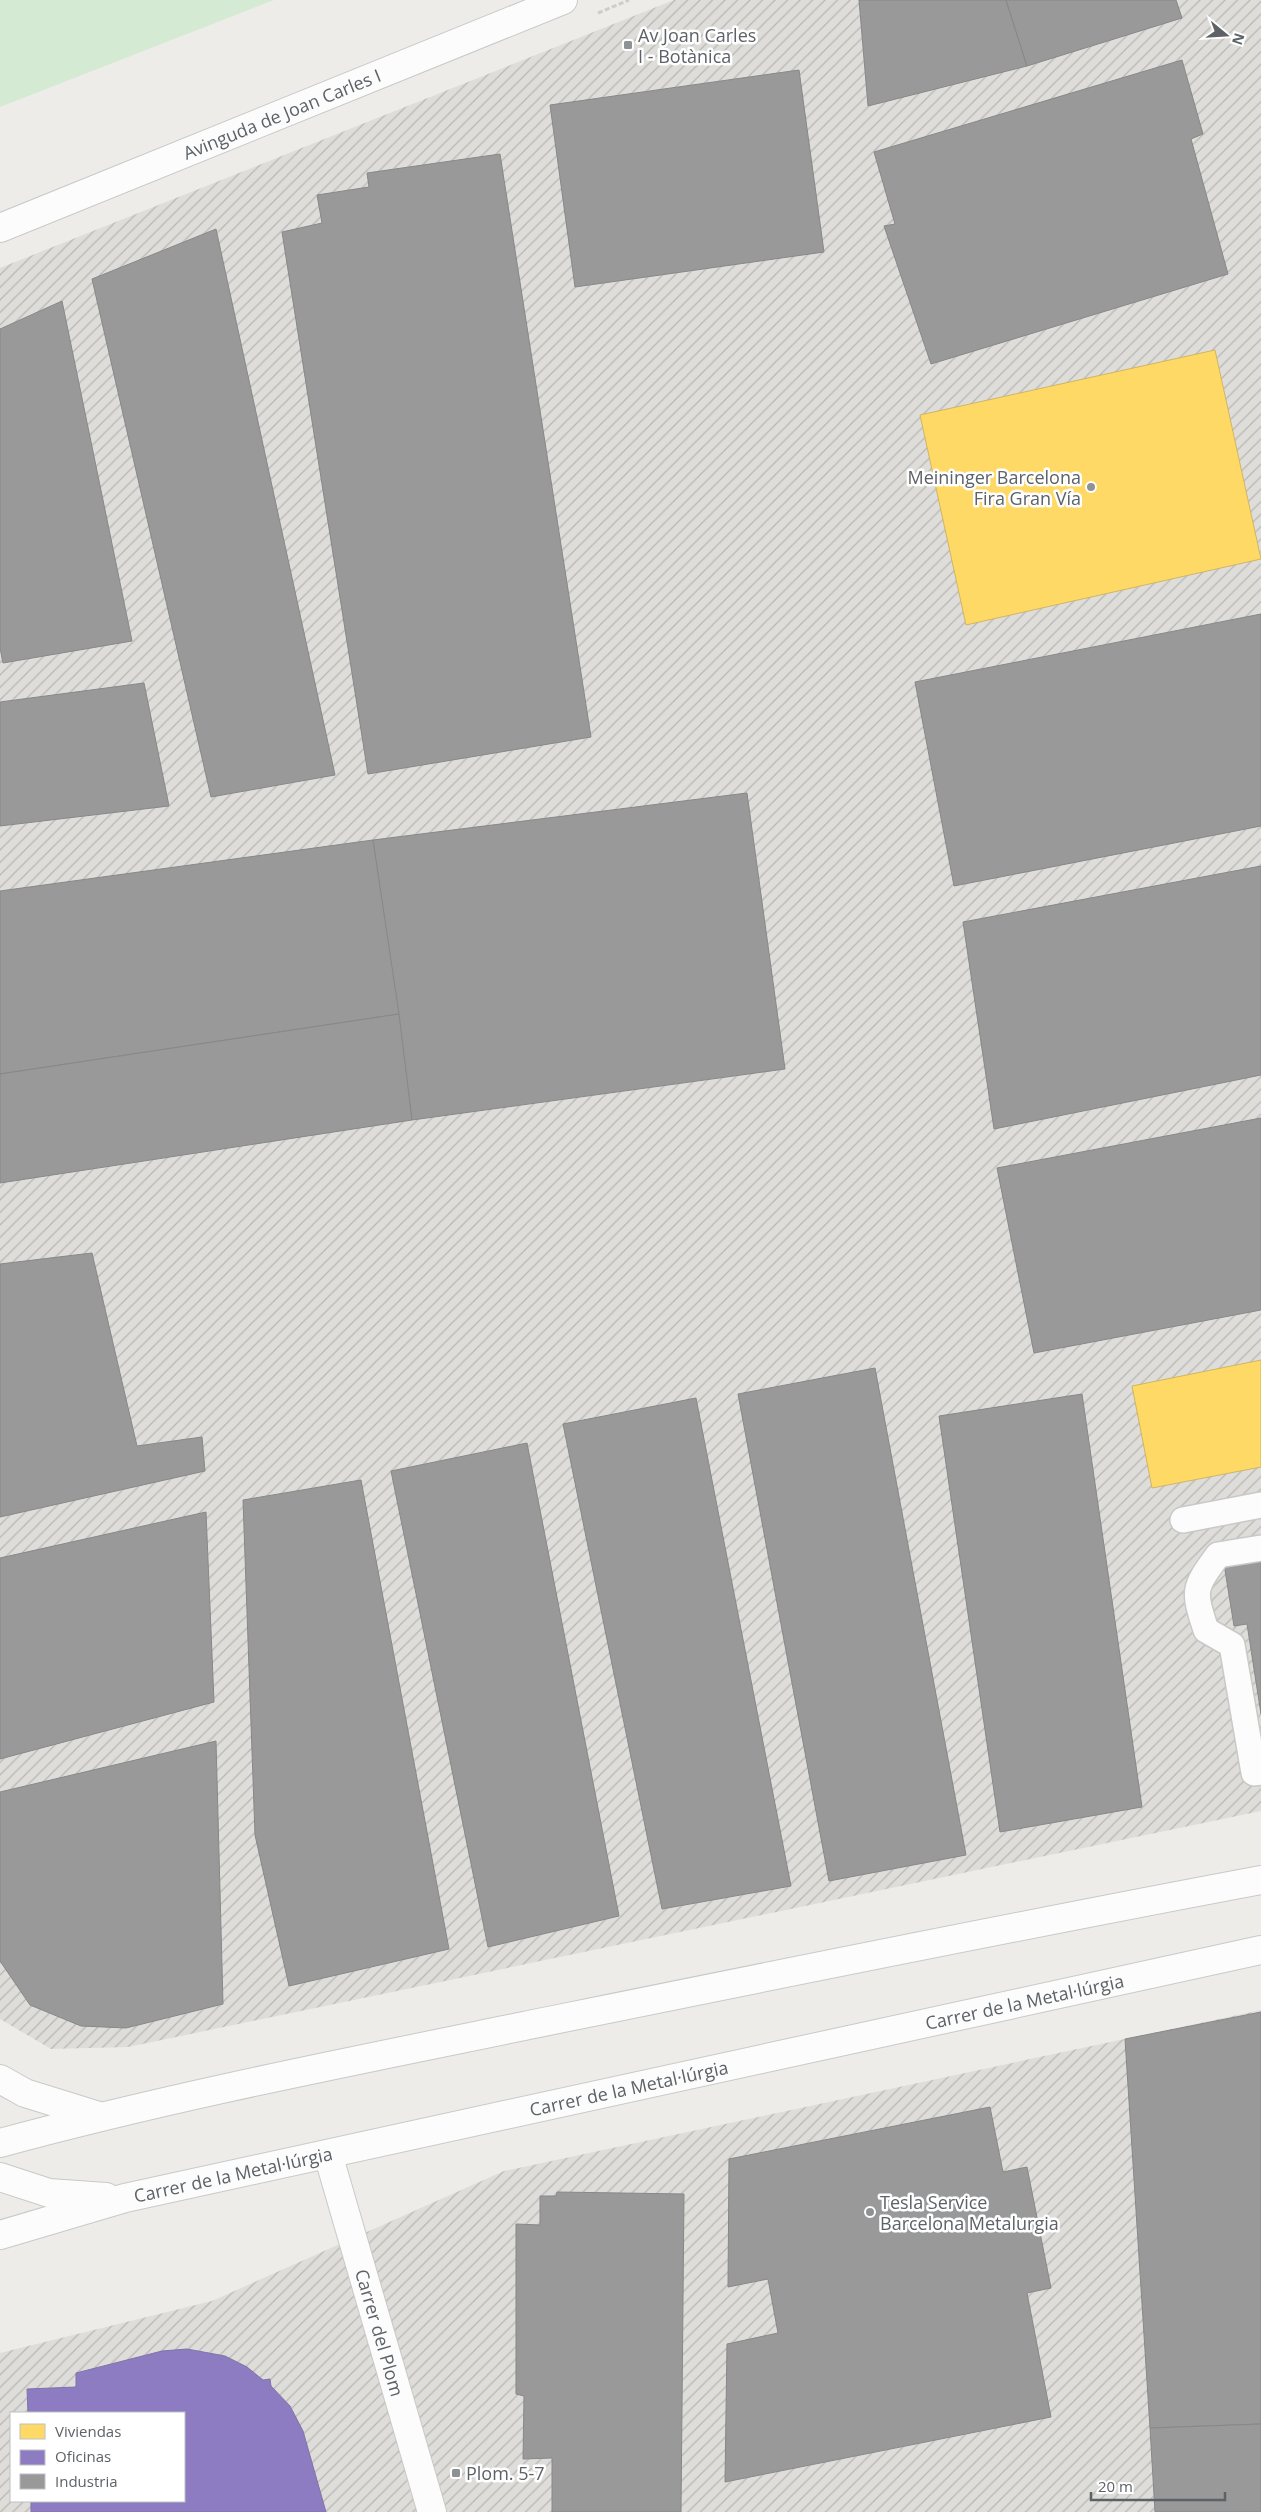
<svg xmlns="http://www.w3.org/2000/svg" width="1261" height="2512" font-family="'Open Sans',sans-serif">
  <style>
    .industrial { fill: url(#industrial-furrows); fill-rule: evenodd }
    .green { fill: #d5ead2 }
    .homes { fill: #ffd966; stroke: #ceb566 }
    .offices { fill: #8e7cc3; stroke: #7f74a7 }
    .industry { fill: #999; stroke: #87888a }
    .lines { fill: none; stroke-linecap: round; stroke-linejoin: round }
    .service-casing { stroke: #c9c9c8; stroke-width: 28 }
    .minor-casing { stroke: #c9c9c8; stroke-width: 30 }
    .path { stroke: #c9cfcb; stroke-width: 3; stroke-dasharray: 5 2.5; stroke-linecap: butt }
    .service { stroke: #fcfcfc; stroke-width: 25 }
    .minor { stroke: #fcfcfc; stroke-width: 28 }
    .poi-dot { fill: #8f9294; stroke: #fff; stroke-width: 2 }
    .labels { text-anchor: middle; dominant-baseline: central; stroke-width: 5; stroke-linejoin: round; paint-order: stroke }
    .poi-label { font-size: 18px; fill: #5d6267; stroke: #fff; text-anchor: start }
    .street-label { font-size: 18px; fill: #5d6267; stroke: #fff }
  </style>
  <defs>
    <pattern id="industrial-furrows" width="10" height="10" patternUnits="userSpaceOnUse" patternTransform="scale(1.25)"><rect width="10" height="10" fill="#deddd9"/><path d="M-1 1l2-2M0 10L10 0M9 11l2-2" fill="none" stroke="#b7b7b4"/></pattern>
  </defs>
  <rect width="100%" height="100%" fill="#edece8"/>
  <g class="industrial">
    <path d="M674,0H1261V1811L128,2047L51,2049L0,2019V268Z"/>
    <path d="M1261,2010V2512H0V2353L212,2301L504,2171ZM11,2413H184V2501H11Z"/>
  </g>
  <path class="green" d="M0,0H274L0,107Z"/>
  <g class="homes">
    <path d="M1215,350L1261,559L966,625L920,415Z"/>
    <path d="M1261,1360V1467L1152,1488L1132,1386Z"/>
  </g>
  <path class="offices" d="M187,2349L225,2356L247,2367L263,2380L270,2379L271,2386L290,2406L303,2431L326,2512H31V2501H184V2413H28L27,2389L76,2387V2373L162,2351Z"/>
  <g class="industry">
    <path d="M859,0H1006L1027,66L868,106Z"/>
    <path d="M1006,0H1176L1182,18L1027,66Z"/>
    <path d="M1182,60L1203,134L1191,139L1228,274L931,364L884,226L895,224L874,152Z"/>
    <path d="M799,70L824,252L575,287L550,105Z"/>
    <path d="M500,154L591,737L368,774L282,232L322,223L317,195L369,187L367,173Z"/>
    <path d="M216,229L335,775L211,797L92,279Z"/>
    <path d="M62,301L132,641L3,663L0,648V329Z"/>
    <path d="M1261,614V826L954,886L915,682Z"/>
    <path d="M144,683L169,806L0,826V702Z"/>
    <path d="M747,793L785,1069L412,1120L373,840Z"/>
    <path d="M373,840L399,1014L0,1074V891Z"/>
    <path d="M1261,866V1075L994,1129L963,922Z"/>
    <path d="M399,1014L412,1120L0,1183V1074Z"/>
    <path d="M1261,1118V1310L1034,1353L997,1168Z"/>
    <path d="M92,1253L137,1446L202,1437L205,1471L0,1517V1264Z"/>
    <path d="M875,1368L966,1855L829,1881L738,1394Z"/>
    <path d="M1082,1394L1142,1807L1000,1832L939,1416Z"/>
    <path d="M696,1398L791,1886L662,1909L563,1424Z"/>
    <path d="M527,1443L619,1916L488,1947L391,1471Z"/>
    <path d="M361,1480L449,1949L289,1986L255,1835L243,1500Z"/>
    <path d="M206,1512L214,1702L0,1759V1558Z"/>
    <path d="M1261,1558V1714L1247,1624L1234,1626L1224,1564Z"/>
    <path d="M216,1741L223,2004L126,2028L81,2026L30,2005L0,1961V1792Z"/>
    <path d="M1261,2012V2424L1150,2428L1125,2039Z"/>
    <path d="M990,2107L1003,2172L1027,2167L1051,2288L1027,2293L1051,2417L725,2482L727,2344L778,2333L768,2279L728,2287L729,2159Z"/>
    <path d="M557,2192L684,2194L681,2512H552V2458L523,2459L524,2396L516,2394V2224L540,2225V2196H556Z"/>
    <path d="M1261,2424V2512H1155L1150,2428Z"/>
  </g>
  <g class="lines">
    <defs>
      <g id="service">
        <path d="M1183,1520L1261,1505"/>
        <path d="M1261,1548L1218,1555C1193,1589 1193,1590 1206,1630L1232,1645L1254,1773L1261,1772"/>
      </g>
      <g id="minor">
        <path id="s1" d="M0,228L563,0"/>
        <path d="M0,2079L25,2093L99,2116"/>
        <path d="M0,2143C173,2096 349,2062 524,2026C770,1976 1015,1926 1261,1880"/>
        <path id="s2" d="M328,2154L432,2512"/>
        <path d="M0,2177L49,2193L106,2197"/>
        <path id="s3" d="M0,2235L125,2198L1261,1950"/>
      </g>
    </defs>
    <use href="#service" class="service-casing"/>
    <use href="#minor" class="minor-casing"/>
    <path class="path" d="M598,13L629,0"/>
    <use href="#service" class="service"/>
    <use href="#minor" class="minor"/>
  </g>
  <g class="poi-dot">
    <rect x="623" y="40" width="10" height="10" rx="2.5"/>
    <circle cx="1091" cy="487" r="5"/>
    <circle cx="870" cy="2212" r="5"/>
    <rect x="451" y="2468" width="10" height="10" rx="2.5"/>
  </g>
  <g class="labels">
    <g class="poi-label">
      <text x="638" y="35">Av Joan Carles<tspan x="638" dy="21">I - Botànica</tspan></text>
      <text x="1081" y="477" text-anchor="end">Meininger Barcelona<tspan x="1081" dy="21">Fira Gran Vía</tspan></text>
      <text x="880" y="2202">Tesla Service<tspan x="880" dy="21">Barcelona Metalurgia</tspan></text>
      <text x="466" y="2473">Plom. 5-7</text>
    </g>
    <g class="street-label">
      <text stroke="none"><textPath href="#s1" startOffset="304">Avinguda de Joan Carles I</textPath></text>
      <text stroke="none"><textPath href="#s3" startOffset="1051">Carrer de la Metal·lúrgia</textPath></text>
      <text stroke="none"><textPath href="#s3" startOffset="646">Carrer de la Metal·lúrgia</textPath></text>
      <text stroke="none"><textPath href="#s3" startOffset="241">Carrer de la Metal·lúrgia</textPath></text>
      <text stroke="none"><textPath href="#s2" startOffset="186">Carrer del Plom</textPath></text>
    </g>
  </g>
  <rect x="10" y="2412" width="175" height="90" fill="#ffffff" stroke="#bec0c2"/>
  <rect x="20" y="2424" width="25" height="15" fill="#ffd966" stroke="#bec0c2"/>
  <text x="55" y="2437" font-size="15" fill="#5d6267">Viviendas</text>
  <rect x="20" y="2450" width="25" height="15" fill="#8e7cc3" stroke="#bec0c2"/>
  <text x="55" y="2462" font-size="15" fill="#5d6267">Oficinas</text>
  <rect x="20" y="2474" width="25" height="15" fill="#999999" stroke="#bec0c2"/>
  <text x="55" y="2487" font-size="15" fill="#5d6267">Industria</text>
  <g transform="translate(1226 35) rotate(108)" stroke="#ffffff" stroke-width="4" paint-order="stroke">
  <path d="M0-4L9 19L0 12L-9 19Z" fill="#5d6267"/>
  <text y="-8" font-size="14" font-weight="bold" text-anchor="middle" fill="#5d6267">N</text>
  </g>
  <path d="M1091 2492v8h134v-8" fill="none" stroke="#5d6267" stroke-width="2.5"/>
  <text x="1098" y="2492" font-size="15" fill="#5d6267" stroke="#ffffff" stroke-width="4" paint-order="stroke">20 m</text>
</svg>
